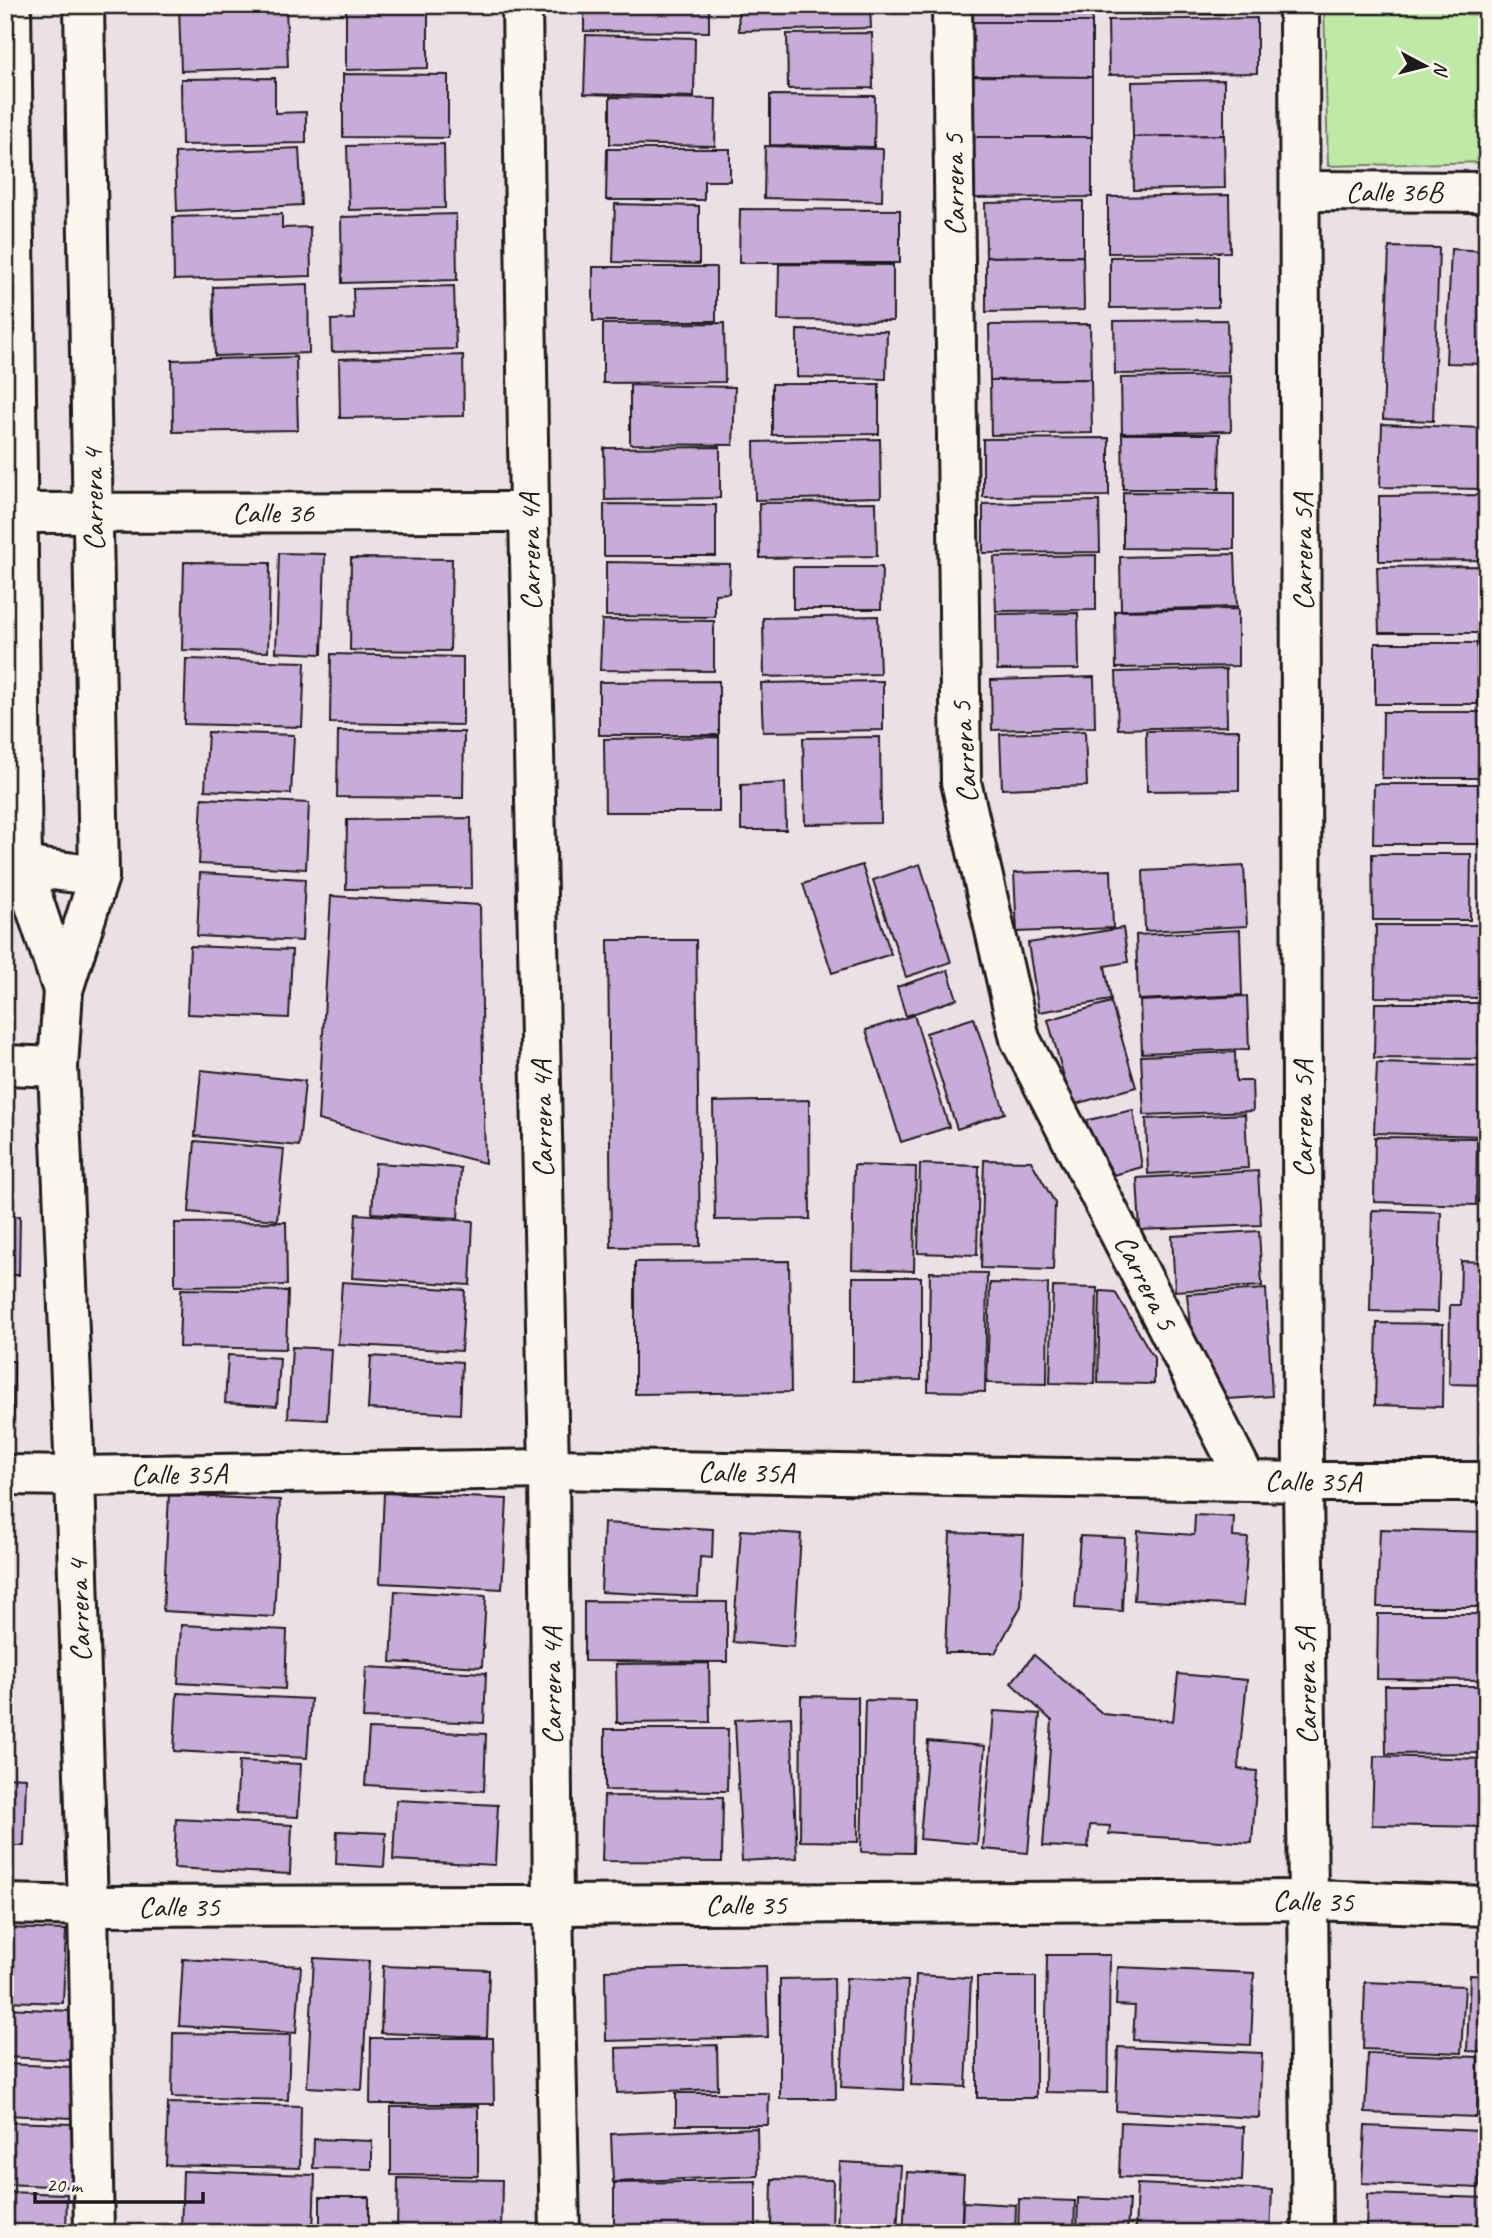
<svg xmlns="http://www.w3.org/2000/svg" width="1492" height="2238" font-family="Caveat,sans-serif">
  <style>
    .green { fill: #bfeaa6; stroke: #6e8361; stroke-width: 2 }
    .building { fill: #c8abd9; stroke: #1c1c1c; stroke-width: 2 }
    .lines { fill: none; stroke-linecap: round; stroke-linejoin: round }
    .minor-casing { stroke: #1c1c1c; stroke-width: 44 }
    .tertiary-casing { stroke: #1c1c1c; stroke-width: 44 }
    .minor { stroke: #fbf7ec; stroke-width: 38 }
    .tertiary { stroke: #fbf7ec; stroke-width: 38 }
    .labels { text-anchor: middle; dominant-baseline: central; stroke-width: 5; stroke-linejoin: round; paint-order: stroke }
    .street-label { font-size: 30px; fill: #1c1c1c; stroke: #fbf7ec }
  </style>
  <rect width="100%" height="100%" fill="#ece0e6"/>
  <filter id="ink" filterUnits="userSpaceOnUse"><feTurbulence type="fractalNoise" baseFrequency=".0143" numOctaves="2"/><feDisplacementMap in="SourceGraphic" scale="14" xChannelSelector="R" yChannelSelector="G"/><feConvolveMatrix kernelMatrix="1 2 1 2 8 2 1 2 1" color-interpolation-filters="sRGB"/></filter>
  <g filter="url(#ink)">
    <path class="green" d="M1324,5H1487V162L1328,166Z"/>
    <g class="building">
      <path d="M179,5H286L288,67L181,71Z"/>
      <path d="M584,5H709V32L584,31Z"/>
      <path d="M738,5H870L871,28L739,31Z"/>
      <rect x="971" y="5" width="121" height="17"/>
      <path d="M1141,5H1223V14L1141,15Z"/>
      <path d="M346,6H428V68L346,70Z"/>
      <path d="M1257,18V73L1109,75L1108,20Z"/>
      <path d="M971,22H1092V77L971,76Z"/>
      <path d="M872,33L873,88L788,89L787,34Z"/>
      <path d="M586,35L695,38L694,97L584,94Z"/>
      <path d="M343,74L448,75V138L343,137Z"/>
      <path d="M971,76L1092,77V137H971Z"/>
      <path d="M275,78V113L306,112V143L182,145L181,79Z"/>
      <path d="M1224,80V135L1133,137L1132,82Z"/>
      <path d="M770,95L875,96L874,147L770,145Z"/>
      <path d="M610,97L716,99L715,146L610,144Z"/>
      <path d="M1224,135L1225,188L1134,190L1133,137Z"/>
      <path d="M971,137H1092V197L971,198Z"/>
      <path d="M444,144L445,208L349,210L347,146Z"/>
      <path d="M765,146L883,149L882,201L764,198Z"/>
      <path d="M299,148L302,205L177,211L175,153Z"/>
      <path d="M607,149H730V181H704V200H606Z"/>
      <path d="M1229,195L1230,252L1108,253V197Z"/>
      <path d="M1083,201V256L986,257L985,203Z"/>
      <path d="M615,204L699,206V264L613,262Z"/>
      <path d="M740,209L900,210V263H739Z"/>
      <path d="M282,214V228L310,227L311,276L174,280L173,217Z"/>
      <path d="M456,214L457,280L342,283L341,217Z"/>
      <path d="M1389,247L1439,248L1433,421L1383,419Z"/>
      <path d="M1451,249L1487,251V364L1446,363Z"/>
      <path d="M1083,256L1084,310L986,312V257Z"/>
      <path d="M1218,256V307L1110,308V257Z"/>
      <path d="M779,264L893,265V321L778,320Z"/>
      <rect x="593" y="267" width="123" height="54"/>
      <path d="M308,284L309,353L215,356L213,287Z"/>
      <path d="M454,286L456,349L332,352L331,320L354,319L353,289Z"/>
      <path d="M1227,320L1228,373L1115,374L1114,321Z"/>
      <path d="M724,323L725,382L603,383V324Z"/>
      <path d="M1090,324L1091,379L990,380L989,325Z"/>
      <path d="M797,330L887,331L886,379L797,377Z"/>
      <path d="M463,355L464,416L340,418L339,359Z"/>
      <path d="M296,357L298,430L173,432L172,360Z"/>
      <path d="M1230,376L1231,431L1122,433L1121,378Z"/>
      <path d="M1091,379L1092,433L991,435L990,380Z"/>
      <path d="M772,384H879V434L772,435Z"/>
      <path d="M630,385L735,387L733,445L630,444Z"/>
      <path d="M1382,424L1482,428L1479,489L1380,487Z"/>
      <path d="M1122,434H1220L1219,489H1123Z"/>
      <path d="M1109,438V496L983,497V439Z"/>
      <path d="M880,439L881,497L755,500L754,442Z"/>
      <path d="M720,447V498L605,500L604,448Z"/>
      <path d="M1123,492L1234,493V549L1123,548Z"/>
      <path d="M1487,495V560L1379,561V496Z"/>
      <path d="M1099,501L1100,552L983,553V504Z"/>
      <path d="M876,502L877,556L760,558L759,503Z"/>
      <path d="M604,504L716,505V556H604Z"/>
      <path d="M279,553L325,554L322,654L276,652Z"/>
      <path d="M1235,554L1237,607L1121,610L1120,557Z"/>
      <path d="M1096,555V610L996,611L994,557Z"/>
      <path d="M351,558L452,559L450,651L350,650Z"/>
      <path d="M184,562L270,563L268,652L182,650Z"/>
      <path d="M606,562L730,564L729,593L715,594V617L606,616Z"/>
      <path d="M1487,566V633H1379L1377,567Z"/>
      <path d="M793,567H882L881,609H793Z"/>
      <path d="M1238,609V666L1116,668L1115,611Z"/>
      <path d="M1078,613L1079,669L997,670L996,614Z"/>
      <path d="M878,616L880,674L764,677L763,618Z"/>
      <path d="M602,620L714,621V671L600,670Z"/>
      <path d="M1375,643H1477L1478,704H1375Z"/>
      <path d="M331,654L463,657V725L330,723Z"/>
      <path d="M186,659L305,662L302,727L184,724Z"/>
      <path d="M1226,669L1227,726L1118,729L1116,672Z"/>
      <path d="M1094,677L1095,727L992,730L991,680Z"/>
      <path d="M719,681V735H599V682Z"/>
      <path d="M883,681V730L763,732L761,683Z"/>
      <path d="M1383,712H1487V778H1382Z"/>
      <path d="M1239,730V790L1147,791L1146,731Z"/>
      <path d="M338,731L464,732L463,798L337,797Z"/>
      <path d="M1085,731L1087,786L1002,789L1000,734Z"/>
      <path d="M208,732L294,735L291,794L205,790Z"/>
      <path d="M719,737V812H605L604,739Z"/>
      <path d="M880,737L881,823L805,824L803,738Z"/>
      <path d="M785,783L786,830H741V785Z"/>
      <path d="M1374,784H1487V844H1373Z"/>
      <path d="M202,798L309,803L306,869L199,864Z"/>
      <path d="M471,818L472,888L346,889L347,820Z"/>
      <path d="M1372,854H1471L1470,920H1373Z"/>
      <path d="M920,864L951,962L906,977L873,880Z"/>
      <path d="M862,865L891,954L832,973L803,884Z"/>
      <path d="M1244,866L1247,926L1145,931L1143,871Z"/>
      <path d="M1111,870L1113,928L1017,932L1014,873Z"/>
      <path d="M200,873L305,879L302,941L197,936Z"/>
      <path d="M331,896L480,905L485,1163L318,1120Z"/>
      <path d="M1376,925H1487V998L1375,997Z"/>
      <path d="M1123,928L1128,962L1105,966L1111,1000L1039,1012L1028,943Z"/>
      <path d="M1240,930L1242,995L1138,1000L1136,935Z"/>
      <path d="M608,940H696L700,1246L611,1247Z"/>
      <path d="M190,946L292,950L289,1018L187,1014Z"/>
      <path d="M948,970L957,999L906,1016L897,987Z"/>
      <path d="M1247,996L1249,1049L1142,1053L1140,1001Z"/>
      <path d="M1111,1002L1136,1087L1072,1105L1048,1020Z"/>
      <path d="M1375,1003H1487V1059L1374,1058Z"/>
      <path d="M914,1015L949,1127L901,1142L866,1030Z"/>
      <path d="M974,1018L1005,1113L957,1129L926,1033Z"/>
      <path d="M1235,1052L1236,1081H1252L1253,1111L1144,1115L1141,1056Z"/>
      <path d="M1377,1063L1487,1066V1136L1374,1133Z"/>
      <path d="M201,1070L305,1081L299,1146L195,1136Z"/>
      <path d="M809,1100L810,1219L715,1220L713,1102Z"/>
      <path d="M1133,1110L1142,1167L1114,1175L1084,1121Z"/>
      <path d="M1245,1114L1248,1168L1148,1174L1146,1119Z"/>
      <path d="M1375,1137L1477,1138L1476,1205L1374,1202Z"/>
      <path d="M195,1141L284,1149L277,1220L189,1212Z"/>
      <path d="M984,1160L1031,1161L1055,1203L1053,1270L981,1268Z"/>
      <path d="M375,1163L461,1168L458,1218L372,1213Z"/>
      <path d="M920,1164L979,1166L977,1255L918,1253Z"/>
      <path d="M854,1165L916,1167L914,1271L852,1269Z"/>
      <path d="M1258,1171L1261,1225L1140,1230L1137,1178Z"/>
      <path d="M1372,1210L1441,1212L1438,1312L1370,1311Z"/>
      <path d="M356,1214L473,1221L470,1285L352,1278Z"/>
      <path d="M5,1216H20L19,1275H5Z"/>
      <path d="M286,1222L287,1285L175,1286V1223Z"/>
      <path d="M1259,1231L1262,1286L1175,1291L1172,1236Z"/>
      <path d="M789,1261L791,1392L635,1394V1262Z"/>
      <path d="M1461,1261L1487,1262V1385L1449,1384L1450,1305H1460Z"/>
      <path d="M930,1272L987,1273L985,1392L928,1391Z"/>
      <path d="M853,1277H921V1380L853,1381Z"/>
      <path d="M342,1282L465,1290L461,1351L338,1344Z"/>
      <path d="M990,1283L1048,1284L1047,1384L987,1383Z"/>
      <path d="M1053,1287L1097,1288L1095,1384L1050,1383Z"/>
      <path d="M181,1289L288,1291L286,1349L179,1347Z"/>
      <path d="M1266,1289L1272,1396L1228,1399L1191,1337L1187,1294Z"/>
      <path d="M1100,1291L1115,1292L1154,1358V1384L1098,1383Z"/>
      <path d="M1377,1323L1443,1324L1442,1407L1375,1405Z"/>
      <path d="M292,1347L331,1349L327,1420L288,1418Z"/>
      <path d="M228,1355L280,1358L277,1406L225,1403Z"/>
      <path d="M371,1356L462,1362L460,1414L368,1409Z"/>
      <path d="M5,1361H14L13,1424H5Z"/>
      <path d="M384,1493L507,1499L502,1589L380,1583Z"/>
      <path d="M169,1495L280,1500L274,1617L163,1611Z"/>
      <rect x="5" y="1502" width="3" height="61"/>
      <path d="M1195,1515L1234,1517L1233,1537L1248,1538L1243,1606L1134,1600L1138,1531L1194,1535Z"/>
      <path d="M604,1523L713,1529L712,1558L700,1557L698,1597L601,1592Z"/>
      <path d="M1380,1529L1487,1532V1607H1377Z"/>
      <path d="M741,1530L801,1534L794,1647L733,1642Z"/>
      <path d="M950,1533L1024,1535L1021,1606L995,1653H945Z"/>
      <path d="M1080,1536L1125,1538L1122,1611L1075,1608Z"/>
      <path d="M395,1591L486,1596L482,1667L391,1662Z"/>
      <path d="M584,1601L727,1602V1662L584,1661Z"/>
      <path d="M1378,1614H1487V1680L1377,1679Z"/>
      <path d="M181,1625L287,1630L285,1689L178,1683Z"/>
      <path d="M1034,1655L1103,1714L1173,1721L1178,1674L1247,1680L1238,1769L1257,1771L1252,1843L1109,1834L1110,1826L1090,1825L1088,1848L1043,1846L1052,1721L1011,1683Z"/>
      <path d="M709,1663L710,1722L617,1723L616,1664Z"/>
      <path d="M366,1667L486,1673L484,1723L363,1718Z"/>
      <path d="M1385,1686H1487V1753L1386,1754Z"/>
      <path d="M177,1693L311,1699L307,1758L174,1751Z"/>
      <path d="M801,1696L858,1697V1842L800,1841Z"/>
      <path d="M865,1700L916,1701L913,1853L861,1852Z"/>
      <path d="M994,1711L1040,1714L1028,1853L983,1849Z"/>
      <path d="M5,1717H9L6,1775H5Z"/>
      <path d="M791,1717L797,1858L742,1861L735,1720Z"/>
      <path d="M369,1729L486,1734L484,1791L365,1785Z"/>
      <path d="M605,1729H728L727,1791L605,1790Z"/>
      <path d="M928,1741L985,1746L977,1844L920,1839Z"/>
      <path d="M1374,1756L1487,1759V1827L1372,1825Z"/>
      <path d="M239,1761L301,1764L298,1817L236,1814Z"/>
      <path d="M5,1777L26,1778L24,1846H5Z"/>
      <path d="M604,1796L723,1797L722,1862L602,1861Z"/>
      <path d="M396,1800L498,1805L495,1865L393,1860Z"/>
      <path d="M176,1819L292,1825L290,1874L174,1868Z"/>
      <path d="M337,1831L386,1833L384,1867L336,1864Z"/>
      <path d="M5,1928L66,1930L63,2003L5,2001Z"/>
      <path d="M1047,1955H1110L1108,2093L1045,2092Z"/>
      <path d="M314,1958L369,1961L362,2090L307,2087Z"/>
      <path d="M183,1959L301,1966L296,2033L179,2026Z"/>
      <path d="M383,1966L489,1970L487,2037L381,2033Z"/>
      <path d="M766,1966L768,2037L606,2041L605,1970Z"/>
      <path d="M1118,1967L1254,1973L1251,2045L1133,2040L1135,2006L1116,2005Z"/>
      <path d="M916,1975L971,1978L966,2087L911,2085Z"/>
      <path d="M1470,1975L1487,1976V2052L1467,2051Z"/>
      <rect x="977" y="1977" width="59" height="121"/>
      <path d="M834,1978L836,2099H780V1979Z"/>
      <path d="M846,1978L908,1981L903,2090L841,2087Z"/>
      <path d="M1365,1982L1465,1986L1461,2053L1363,2049Z"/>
      <path d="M5,2008L71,2011L69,2060L5,2057Z"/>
      <path d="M173,2033L290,2035L288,2100L172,2097Z"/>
      <path d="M371,2038H493L494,2104H370Z"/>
      <path d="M717,2045L718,2089L617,2093L616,2048Z"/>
      <path d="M1118,2047L1262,2053L1259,2118L1116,2111Z"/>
      <path d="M1368,2053L1478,2057L1477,2117L1365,2113Z"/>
      <path d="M5,2064L74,2067L72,2118L5,2115Z"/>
      <path d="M676,2093H769L768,2125H676Z"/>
      <path d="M168,2103L301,2106L300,2168L166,2165Z"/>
      <path d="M478,2106V2176L391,2175V2107Z"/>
      <path d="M5,2122L73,2124L71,2187L5,2184Z"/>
      <path d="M1121,2122L1244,2127L1242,2181L1119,2177Z"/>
      <path d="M1365,2126L1482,2131L1479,2188L1362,2183Z"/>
      <path d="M757,2128L758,2176L613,2182L611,2134Z"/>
      <path d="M314,2139L372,2141V2169L313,2168Z"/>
      <path d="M840,2162L901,2165L897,2233H837Z"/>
      <path d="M183,2171L315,2175L313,2233H181Z"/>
      <path d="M907,2172L964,2175L961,2233H903Z"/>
      <path d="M398,2178L502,2180L501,2233H397Z"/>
      <path d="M772,2179L833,2180L832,2233H771Z"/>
      <path d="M756,2181V2233H614V2183Z"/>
      <path d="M1137,2184L1272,2190L1270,2233H1135Z"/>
      <path d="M5,2192L67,2194L66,2233H5Z"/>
      <path d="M1367,2194L1485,2198L1484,2233H1366Z"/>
      <rect x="320" y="2197" width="49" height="36"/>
      <path d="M1078,2198L1129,2200L1127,2233H1077Z"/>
      <path d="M1019,2199L1075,2201L1074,2233H1018Z"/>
      <path d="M963,2202L1016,2205L1015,2233H962Z"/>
    </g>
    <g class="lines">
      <defs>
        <g id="minor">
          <path d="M522,5L529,512L549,1469L553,1905L560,2233"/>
          <path d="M952,5L961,782L1020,1039L1246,1480"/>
          <path d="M1299,5L1303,1482L1312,2233"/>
          <path d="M1301,191L1487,192"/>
          <path d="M17,513L529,512"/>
          <path d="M5,864L99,876"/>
          <path d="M5,1065L58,1067"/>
          <path d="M5,1475L75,1476L549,1469L1303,1482H1487"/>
          <path d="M5,1904L88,1906L553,1905L1310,1900L1487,1906"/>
        </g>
        <g id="tertiary">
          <path d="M11,5L22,866L63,990"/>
          <path d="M84,5L99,876L63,990L58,1067L75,1476L88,1906L94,2233"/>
        </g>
      </defs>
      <use href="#minor" class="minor-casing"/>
      <use href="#tertiary" class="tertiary-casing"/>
      <use href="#minor" class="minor"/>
      <use href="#tertiary" class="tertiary"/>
    </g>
  </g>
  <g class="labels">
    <g class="street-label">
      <text transform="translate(954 185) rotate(-91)">Carrera 5</text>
      <text x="1394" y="191">Calle 36B</text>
      <text transform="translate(93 500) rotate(-91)">Carrera 4</text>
      <text x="273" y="512">Calle 36</text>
      <text transform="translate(530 552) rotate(-91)">Carrera 4A</text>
      <text transform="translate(1302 552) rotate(-90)">Carrera 5A</text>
      <text transform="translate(964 752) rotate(-94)">Carrera 5</text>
      <text transform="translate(542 1119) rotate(-91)">Carrera 4A</text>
      <text transform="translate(1302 1119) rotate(-90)">Carrera 5A</text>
      <text transform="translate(1146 1282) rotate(63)">Carrera 5</text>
      <text transform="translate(746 1472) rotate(1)">Calle 35A</text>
      <text transform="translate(179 1474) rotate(-1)">Calle 35A</text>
      <text transform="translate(1313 1481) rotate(1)">Calle 35A</text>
      <text transform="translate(79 1611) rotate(-92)">Carrera 4</text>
      <text transform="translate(551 1686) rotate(-90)">Carrera 4A</text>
      <text transform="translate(1306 1686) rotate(-91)">Carrera 5A</text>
      <text transform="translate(1313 1901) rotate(1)">Calle 35</text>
      <text x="746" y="1904">Calle 35</text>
      <text x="179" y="1906">Calle 35</text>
    </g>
  </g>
  <rect width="1492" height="2238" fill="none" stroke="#fbf7ec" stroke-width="28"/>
  <rect x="14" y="14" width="1464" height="2210" fill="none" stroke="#1c1c1c" stroke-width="2.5" filter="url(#ink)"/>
  <g transform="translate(1425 66) rotate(97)" stroke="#fbf7ec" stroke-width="5" paint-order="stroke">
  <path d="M0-5L12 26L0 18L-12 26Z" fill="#1c1c1c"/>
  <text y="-10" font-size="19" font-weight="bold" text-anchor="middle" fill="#1c1c1c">N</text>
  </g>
  <path d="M35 2192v10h168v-10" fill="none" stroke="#1c1c1c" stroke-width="3.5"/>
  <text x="46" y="2192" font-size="21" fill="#1c1c1c" stroke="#fbf7ec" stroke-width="5" paint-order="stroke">20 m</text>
</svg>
